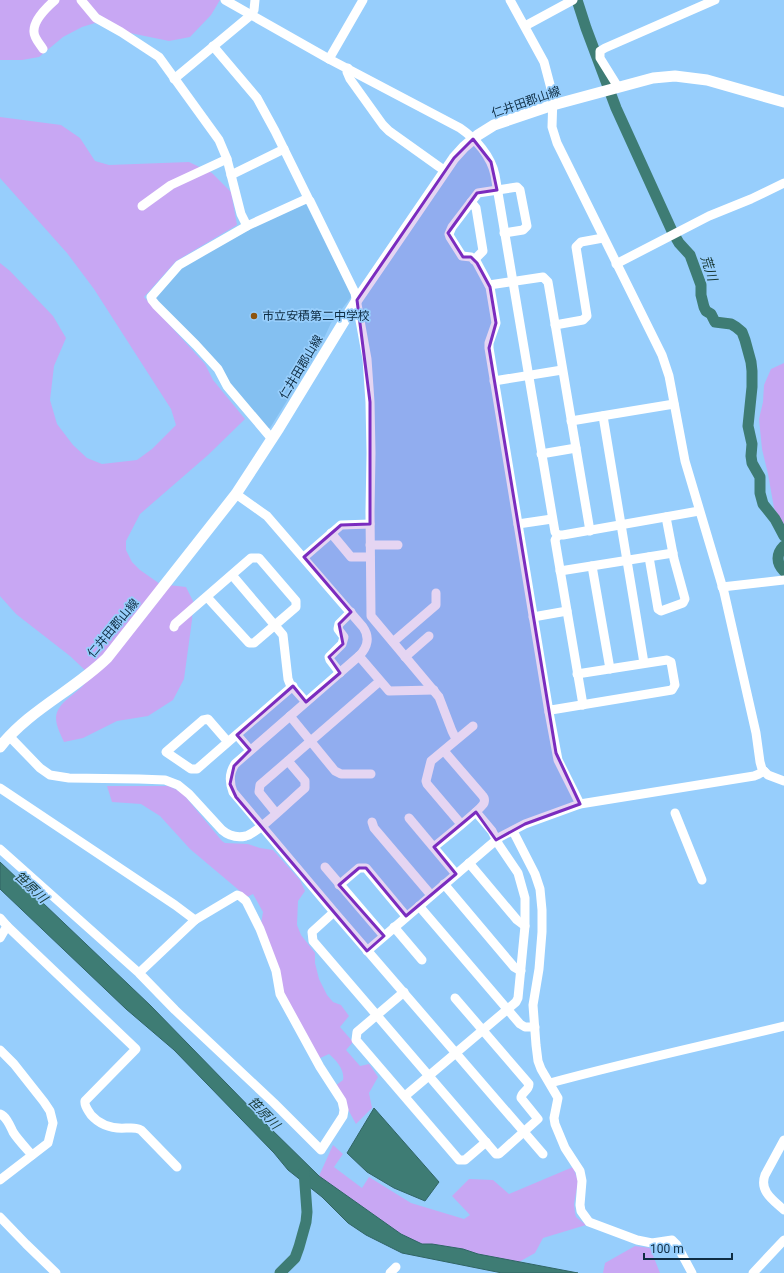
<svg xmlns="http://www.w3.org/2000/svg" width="784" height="1273" font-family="Roboto,'Noto Sans JP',sans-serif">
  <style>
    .built { fill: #84c0f1 }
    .green { fill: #c8a7f3 }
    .water { fill: #3e7c74; stroke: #306465 }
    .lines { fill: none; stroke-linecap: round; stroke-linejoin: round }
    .river { stroke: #3e7c74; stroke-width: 11 }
    .minor { stroke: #fff; stroke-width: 9 }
    .major { stroke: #fff; stroke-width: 11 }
    .marked { fill: #7b2cbf; fill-opacity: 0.2; stroke: #7b2cbf; stroke-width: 3; stroke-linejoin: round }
    .poi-dot { fill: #8d540e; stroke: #97cefc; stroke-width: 1.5 }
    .labels { text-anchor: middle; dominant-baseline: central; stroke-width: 3.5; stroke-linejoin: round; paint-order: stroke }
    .street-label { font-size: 12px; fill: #0f2d43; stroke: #97cefc }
    .poi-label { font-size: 12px; fill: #0f2d43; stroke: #97cefc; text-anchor: start }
    .water-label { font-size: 13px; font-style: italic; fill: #173733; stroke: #97cefc }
  </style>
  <rect width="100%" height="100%" fill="#97cefc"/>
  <path class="built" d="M306,204L352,296L331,323L319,349L270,428H268L155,300V296L182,267L267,220Z"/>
  <g class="green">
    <path d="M0,0H220L211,15L190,37L169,41L130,33L95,23L82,27L63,37L39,57L22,60H0Z"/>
    <path d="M0,117L61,125L80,138L95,161L109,165L189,162L212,173L231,192L237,225L176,261L144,297L205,364L213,380L245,419L208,455L140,514L126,541V550L132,562L140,570L160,584L186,587L193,601L192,620L184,679L173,700L148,716L117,721L83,738L64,742C61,735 56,726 56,718C57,701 78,694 86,682C87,679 87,675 87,672L70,656L16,614L0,596V263L10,271L53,316L66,338L54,366L50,400L57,424L73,445L87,458L102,464L137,460L152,449L176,425L171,409L94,289L67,253L0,178Z"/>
    <path d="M784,363V525L774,508L768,474L762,449L759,419L763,402L764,385L771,369Z"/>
    <path d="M107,786H168L177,790L184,795L222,841L225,843L248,844L260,848L273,850L300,880L305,891L298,901L297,925L301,935L315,953V963L319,979L327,995L333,1002L341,1005L349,1016L340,1027L353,1042L346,1050L360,1066L369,1064L372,1068L378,1077L369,1093L372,1108L356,1124L335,1086L343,1080C345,1070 336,1060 329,1054L318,1059L286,1001L261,924L263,912L253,894L247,897L190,849L160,816L141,804L112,802Z"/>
    <path d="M333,1145L343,1154L334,1167L362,1188L369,1177L411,1203L464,1219L470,1215L452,1196L469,1179L493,1180L509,1194L573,1167L578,1181L574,1204L575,1213L576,1217L586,1225L543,1238L535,1253L519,1262L478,1254L463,1249L432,1244H422L401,1234L319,1176Z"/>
    <path d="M635,1246L650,1248L660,1273H603L605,1263Z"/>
  </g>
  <g class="water">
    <path d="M0,862L151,1006L265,1123L319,1176L401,1234L422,1244H432L463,1249L478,1254L578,1273H502L402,1253L366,1235L348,1223L322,1197L288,1170L274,1153L174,1050L126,1009L0,889Z"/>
    <path d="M374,1108L439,1182L425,1201L394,1188L367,1172L347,1153Z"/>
  </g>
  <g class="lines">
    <g class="river">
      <path d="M577,0L586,28L616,108L672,231L679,243L690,255L701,285V295L704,307L706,311L711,314L715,322L731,324L736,327L742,332L745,340L751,362L752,371V387L748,426L752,444L751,456L752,463L760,477V493L763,504L775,519L784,536"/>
      <path d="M784,546C776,554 776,563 784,571"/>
      <path d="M280,1273L295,1258L299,1247L306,1222L307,1212L304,1171"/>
    </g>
    <g class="minor">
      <path d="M81,0L96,18L121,32L159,57L219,140L227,159L241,214L247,226"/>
      <path d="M225,0L329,59L460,128C476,139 491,156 495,175L555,532L558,535H563L699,511"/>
      <path d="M510,0L544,62L553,96L552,127L557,143L662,355L669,376L685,461L724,592L756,733L760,762L762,769L768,775L784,781"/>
      <path d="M525,26L573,0"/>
      <path d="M213,46L257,98L275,131L309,200"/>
      <path d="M43,49C40,44 34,38 34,32C33,21 47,7 55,0"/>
      <path d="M329,59L363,0"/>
      <path d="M348,68L347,72L350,79L383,125L389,131L445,171"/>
      <path d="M174,79L251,15L254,10L255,0"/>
      <path d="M618,87L600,58V51L605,48L715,0"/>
      <path d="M231,175L284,149"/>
      <path d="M471,202L476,208L483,251L474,260"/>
      <path d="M142,206L171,185L227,159"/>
      <path d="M504,233L523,230L527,226L520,190L517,187L478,193L452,227L449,234L450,237L462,256L471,257L476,261L490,287L496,323L489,343V348L549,712L551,710L672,690L675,685L671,662L667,660L577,674"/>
      <path d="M616,264L709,216L751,199L784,183"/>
      <path d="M489,285L543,277L548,282L590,531"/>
      <path d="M555,325L583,320L587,316L576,247L581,242L603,238"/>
      <path d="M494,381L562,370"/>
      <path d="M603,416L644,663"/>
      <path d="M571,421L674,404"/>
      <path d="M272,439L227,386L218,369L196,345L156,305L152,300L151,297L179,265L247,226L306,199L310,201L355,293L367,359L370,402L371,453L370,512L371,616L439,697L452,731L456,739"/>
      <path d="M541,454L576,448"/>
      <path d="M236,494L267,516L363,627C370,637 368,647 359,656L235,764C229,773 229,782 233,792L334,912L543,1154"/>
      <path d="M518,524L552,519"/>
      <path d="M331,533L351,557H370"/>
      <path d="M558,535L555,540L583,705"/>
      <path d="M370,545H398"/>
      <path d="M304,557L341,525L370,524"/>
      <path d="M649,557L658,609L661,611L683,603L685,599L674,559L666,517"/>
      <path d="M592,566L610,669"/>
      <path d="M560,571L673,553"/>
      <path d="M232,575L283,635L288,679L290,684L306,702"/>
      <path d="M722,587L784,580"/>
      <path d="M533,617L567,611"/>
      <path d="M174,627L175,624L251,558H259L296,601V607L254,643H249L207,597"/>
      <path d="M393,642L436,605V593"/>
      <path d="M359,656L389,691L434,690"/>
      <path d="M405,657L429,636"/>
      <path d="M340,673L330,660L329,657L342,644L344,637L338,629L339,624L351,612"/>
      <path d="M549,712L558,760L580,804"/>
      <path d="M290,716L335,771L341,774H371"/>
      <path d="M237,735L250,750"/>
      <path d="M9,736L40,768L50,775L69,778L139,779L165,780L178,785L189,794L222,830C229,836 237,838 246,836C258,833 293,798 305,788V781L288,761"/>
      <path d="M228,742L197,769H191L166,752L203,720L208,719L228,742L293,686"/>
      <path d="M0,788L175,905L195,920"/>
      <path d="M276,813L259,792L260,785L380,681"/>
      <path d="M675,813L702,880"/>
      <path d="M409,818L456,874"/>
      <path d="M372,822L374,828L431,895"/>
      <path d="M461,824L427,784L426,781L431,761L473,726"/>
      <path d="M513,831L535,874L540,889L542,910V932L539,969L533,1005L536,1045L538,1061L541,1069L558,1098L554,1118L555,1124L565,1148L580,1171L582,1181L580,1205L581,1211L589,1222L637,1240L652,1243L672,1240L677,1245L692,1273"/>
      <path d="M434,847C441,841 482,809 484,803C485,800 484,797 482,795L444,751"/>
      <path d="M0,849L139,973L175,1010L274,1103L321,1150L343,1116L344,1110L342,1101L320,1067L280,994L276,971L260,929L246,901L240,896L237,895L195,920L139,973"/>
      <path d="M469,863L517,920L525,926"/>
      <path d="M325,867L384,936"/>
      <path d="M444,884L514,967L521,971"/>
      <path d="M339,885L359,868H366L406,916"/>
      <path d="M419,906L520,1024L525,1027H535"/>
      <path d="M334,912L312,932L313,941L496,1154H499L538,1119L521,1098C521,1092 529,1091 529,1084L455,998"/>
      <path d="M0,918L7,926L0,938"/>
      <path d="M7,926L136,1049L85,1101C84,1106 88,1110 91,1115C100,1125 112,1129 126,1128C132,1128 136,1127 141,1130L177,1167"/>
      <path d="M394,927L422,960"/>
      <path d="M367,951L488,847L500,837L525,824L580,804L754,776L759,774L764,771"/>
      <path d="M404,992L357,1032L356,1040L459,1160H465L486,1142"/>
      <path d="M0,1050L14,1064L44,1102L50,1111L53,1123L48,1143L0,1180"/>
      <path d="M550,1083C627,1062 706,1045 784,1026"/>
      <path d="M405,1096L516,1002L518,998L525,926V898L518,873L499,845L492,831L476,812"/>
      <path d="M0,1114C7,1117 10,1126 13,1132C18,1140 26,1148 32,1155"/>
      <path d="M784,1140L765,1175C759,1191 773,1200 784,1210"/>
      <path d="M0,1217L26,1244L56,1273"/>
      <path d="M390,1273L396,1267"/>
      <path d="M753,1273L784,1240"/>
    </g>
    <path class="major" d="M0,747C29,710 73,691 107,658L236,494L279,428L357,300L454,158L464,147L478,135L494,125L553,105L653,78L675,76L707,80L784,102"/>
  </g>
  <path class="marked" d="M473,139L491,162L497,190L477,193L448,233L463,257H471L477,263L490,287L496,323L489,348L556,753L580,804L525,824L496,840L476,812L434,847L456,874L406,916L366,868H359L339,885L384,936L367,951L236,797L230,784L234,766L250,750L237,735L293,686L306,702L340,673L329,657L343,644L339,624L351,612L304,557L341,525L370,524V402L357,300L454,158Z"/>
  <circle class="poi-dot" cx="254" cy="316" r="4"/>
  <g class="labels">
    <g class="street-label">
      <text transform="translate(526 102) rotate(-19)">仁井田郡山線</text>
      <text transform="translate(301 367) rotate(-59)">仁井田郡山線</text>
      <text transform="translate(113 628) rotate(-50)">仁井田郡山線</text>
    </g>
    <g class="poi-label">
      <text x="262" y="316">市立安積第二中学校</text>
    </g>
    <g class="water-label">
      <text transform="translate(709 268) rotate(72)">荒川</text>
      <text transform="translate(31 887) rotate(43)">笹原川</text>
      <text transform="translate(264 1113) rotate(46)">笹原川</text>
    </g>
  </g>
  <path d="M644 1253v6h88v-6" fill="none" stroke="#0f2d43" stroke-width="2"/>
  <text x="650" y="1253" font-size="12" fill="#0f2d43" stroke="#97cefc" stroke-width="3" paint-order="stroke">100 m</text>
</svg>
